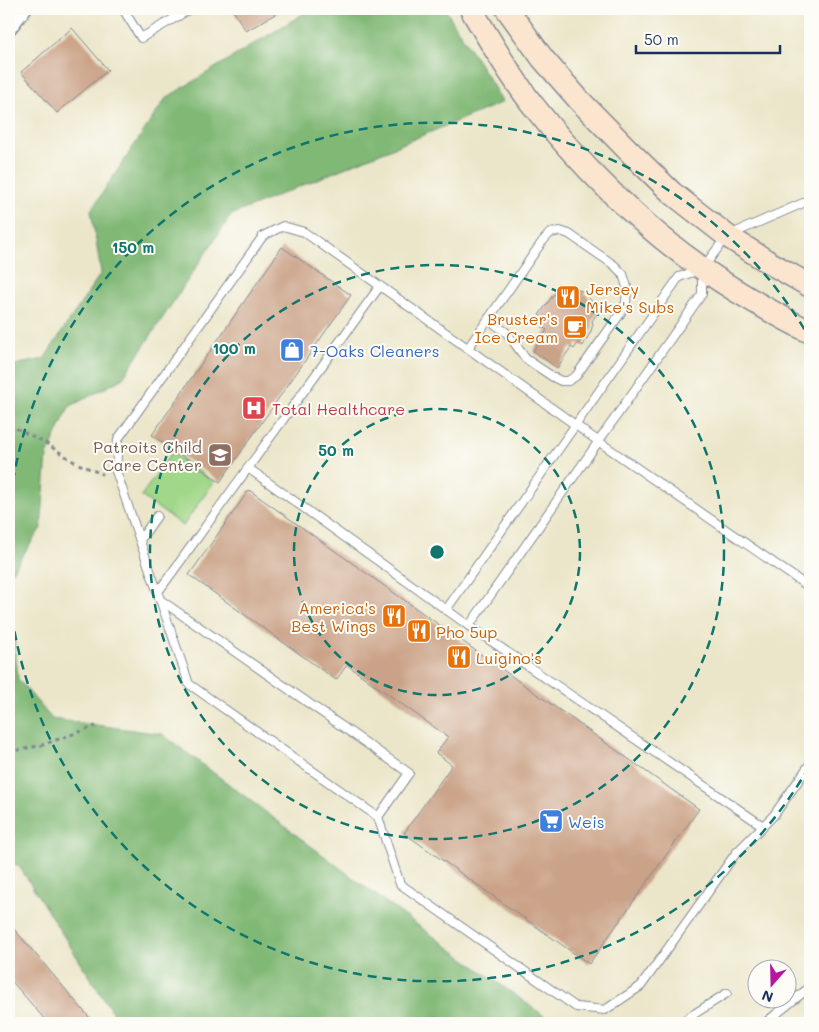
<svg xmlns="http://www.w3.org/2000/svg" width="819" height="1032" font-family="Mali,sans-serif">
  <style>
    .green { fill: #a0d788; stroke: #5e8373 }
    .forest { fill: #80b874; stroke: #4e7469 }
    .building { fill: #caa287 }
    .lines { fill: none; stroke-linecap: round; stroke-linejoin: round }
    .lane-casing { stroke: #838a94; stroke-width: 10 }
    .street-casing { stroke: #838a94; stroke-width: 18 }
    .secondary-casing { stroke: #838a94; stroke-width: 25 }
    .path { stroke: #838a94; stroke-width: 3; stroke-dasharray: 4 4; stroke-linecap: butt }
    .lane { stroke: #fff; stroke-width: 8 }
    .street { stroke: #fff; stroke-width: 15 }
    .secondary { stroke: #fbe5cf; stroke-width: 22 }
    .ring { fill: none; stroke: #0f766e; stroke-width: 2.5; stroke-dasharray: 9 6 }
    .labels { text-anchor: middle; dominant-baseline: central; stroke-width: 4; stroke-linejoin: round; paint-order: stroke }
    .food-label { font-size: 16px; fill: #c56008; stroke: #fdfcf7; text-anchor: start }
    .shop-label { font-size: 16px; fill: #366cbe; stroke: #fdfcf7; text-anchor: start }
    .health-label { font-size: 16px; fill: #be3a42; stroke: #fdfcf7; text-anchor: start }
    .education-label { font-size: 16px; fill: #785e54; stroke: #fdfcf7; text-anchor: end }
    .centre { fill: #0f766e; stroke: #fdfcf7; stroke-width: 2.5 }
    .ring-label { font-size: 15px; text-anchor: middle; font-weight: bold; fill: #0f766e; stroke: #fdfcf7; stroke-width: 4; stroke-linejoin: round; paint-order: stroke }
  </style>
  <rect width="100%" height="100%" fill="#fdfcf7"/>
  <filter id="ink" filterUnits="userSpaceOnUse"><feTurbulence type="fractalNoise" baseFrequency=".02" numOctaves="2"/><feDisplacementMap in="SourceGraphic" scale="10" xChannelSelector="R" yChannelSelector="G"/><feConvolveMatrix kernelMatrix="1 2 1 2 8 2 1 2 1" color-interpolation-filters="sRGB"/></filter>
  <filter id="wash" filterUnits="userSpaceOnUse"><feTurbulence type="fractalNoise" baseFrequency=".0096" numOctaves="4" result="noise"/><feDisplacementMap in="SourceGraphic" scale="20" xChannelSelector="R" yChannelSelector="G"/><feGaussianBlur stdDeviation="1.12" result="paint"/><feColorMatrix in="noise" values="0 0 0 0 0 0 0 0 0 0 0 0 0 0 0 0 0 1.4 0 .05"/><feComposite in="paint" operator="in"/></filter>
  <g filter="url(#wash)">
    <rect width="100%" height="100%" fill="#ebe6c9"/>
    <path class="green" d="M172,452L214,482L183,526L141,496Z"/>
    <g class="forest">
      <path d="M311,9H445L503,102L231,215L122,379L69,407L47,456L41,528L9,576V366L44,359L101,273L91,210L166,98Z"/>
      <path d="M9,579L18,679L52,719L162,734L376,895L554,1023H119L19,866L9,861Z"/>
    </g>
    <g id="blocks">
      <g class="building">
        <path d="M232,9H284L246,31Z"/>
        <path d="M72,28L108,70L57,113L21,72Z"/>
        <path d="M282,247L351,295L220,482L152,435Z"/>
        <path d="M562,286L572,288L584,292L593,303L594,308L599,311L592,321L593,324L591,331L583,346L578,343L574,349L571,347L557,368L533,351L547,330L542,327L546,320L539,315L554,294L556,295Z"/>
        <path d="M249,490L699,809L589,964L404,833L452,765L436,753L448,737L347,665L336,680L189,575Z"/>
        <path d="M9,923L94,1023H48L9,978Z"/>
      </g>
    </g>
  </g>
  <g filter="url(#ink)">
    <use href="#blocks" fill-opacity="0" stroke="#838a94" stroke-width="1"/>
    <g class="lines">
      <defs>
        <g id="lane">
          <path d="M123,9L141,38L190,9"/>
          <path d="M468,348L542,242L550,233L560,231L569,234L614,265L623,274L627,287L626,303L620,314L576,376L568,381H561L553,377L526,359L507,333L488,319"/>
          <path d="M248,468L469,626L763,826"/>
          <path d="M140,540L157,516"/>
          <path d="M810,588L598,441L304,232L283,226L263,236L118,439L116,471L189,684L378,817L400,884L576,1007L605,1010L641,986L736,853L774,815L810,764"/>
          <path d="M158,592L380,286"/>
          <path d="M159,599L409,773L378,817"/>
          <path d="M446,610L679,277L702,269L727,236L810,200"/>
          <path d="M469,626L702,294V273"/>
          <path d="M680,1023L727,993"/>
          <path d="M765,1023L810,987"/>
        </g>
        <path id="street" d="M9,27L23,9"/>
        <g id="secondary">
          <path d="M471,9C490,41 509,74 532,104C578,163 641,226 703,269C737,293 773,313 810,332"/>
          <path d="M507,9L543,59L580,101L629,151L672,193L727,236L770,263L810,286"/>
        </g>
      </defs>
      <use href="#lane" class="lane-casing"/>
      <use href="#street" class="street-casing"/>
      <use href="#secondary" class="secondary-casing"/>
      <g class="path">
        <path d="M9,425L44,442L76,463L102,474V475"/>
        <path d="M9,752L42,745L96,726"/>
      </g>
      <use href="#lane" class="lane"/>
      <use href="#street" class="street"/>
      <use href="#secondary" class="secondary"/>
    </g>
  </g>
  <g class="ring">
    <circle cx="437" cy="552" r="143"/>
    <circle cx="437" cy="552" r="287"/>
    <path d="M809 767A430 430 0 0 1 9 593M9 511A430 430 0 0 1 809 337"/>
  </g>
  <defs>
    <symbol id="restaurant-square" viewBox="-11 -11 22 22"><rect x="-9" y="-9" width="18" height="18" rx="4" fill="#e8710a" stroke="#fdfcf7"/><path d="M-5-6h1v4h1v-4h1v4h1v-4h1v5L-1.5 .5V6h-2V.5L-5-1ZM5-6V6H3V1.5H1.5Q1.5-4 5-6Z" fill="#fff"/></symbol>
    <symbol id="cafe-square" viewBox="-11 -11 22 22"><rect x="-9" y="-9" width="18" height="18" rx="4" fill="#e8710a" stroke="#fdfcf7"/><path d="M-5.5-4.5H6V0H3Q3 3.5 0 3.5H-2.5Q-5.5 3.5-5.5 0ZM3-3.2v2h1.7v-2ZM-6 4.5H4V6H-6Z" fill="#fff"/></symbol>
    <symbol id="shop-square" viewBox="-11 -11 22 22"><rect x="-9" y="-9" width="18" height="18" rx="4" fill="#3f7fe0" stroke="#fdfcf7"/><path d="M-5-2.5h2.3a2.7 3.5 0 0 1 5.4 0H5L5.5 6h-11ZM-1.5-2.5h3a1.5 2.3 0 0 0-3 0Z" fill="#fff"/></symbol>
    <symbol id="hospital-square" viewBox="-11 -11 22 22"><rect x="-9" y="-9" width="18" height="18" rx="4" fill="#e0444e" stroke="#fdfcf7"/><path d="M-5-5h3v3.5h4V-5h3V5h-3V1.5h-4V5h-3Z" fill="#fff"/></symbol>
    <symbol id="school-square" viewBox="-11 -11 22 22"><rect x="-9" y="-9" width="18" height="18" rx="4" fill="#8d6e63" stroke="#fdfcf7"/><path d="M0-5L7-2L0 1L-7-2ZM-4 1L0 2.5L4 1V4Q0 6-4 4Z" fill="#fff"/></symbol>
    <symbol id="supermarket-square" viewBox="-11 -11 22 22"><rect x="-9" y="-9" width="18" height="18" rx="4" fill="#3f7fe0" stroke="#fdfcf7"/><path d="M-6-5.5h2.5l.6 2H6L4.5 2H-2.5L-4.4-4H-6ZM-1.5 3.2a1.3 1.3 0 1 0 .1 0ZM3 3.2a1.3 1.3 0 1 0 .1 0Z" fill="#fff"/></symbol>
  </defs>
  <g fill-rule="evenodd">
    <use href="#restaurant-square" x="554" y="283" width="28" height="28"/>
    <use href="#cafe-square" x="561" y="313" width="28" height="28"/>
    <use href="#shop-square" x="278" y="336" width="28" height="28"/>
    <use href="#hospital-square" x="240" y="394" width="28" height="28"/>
    <use href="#school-square" x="206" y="441" width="28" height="28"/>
    <use href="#restaurant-square" x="380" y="602" width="28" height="28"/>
    <use href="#restaurant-square" x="405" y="617" width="28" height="28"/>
    <use href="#restaurant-square" x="445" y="643" width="28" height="28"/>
    <use href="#supermarket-square" x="537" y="807" width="28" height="28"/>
  </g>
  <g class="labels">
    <g class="food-label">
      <text x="586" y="288">Jersey<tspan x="586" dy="18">Mike's Subs</tspan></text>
      <text x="558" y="318" text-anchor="end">Bruster's<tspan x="558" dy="18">Ice Cream</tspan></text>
      <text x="376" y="607" text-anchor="end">America's<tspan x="376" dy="18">Best Wings</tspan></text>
      <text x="436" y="631">Pho 5up</text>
      <text x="476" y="657">Luigino's</text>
    </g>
    <g class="shop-label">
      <text x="310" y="350">7-Oaks Cleaners</text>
      <text x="568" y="821">Weis</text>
    </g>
    <g class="health-label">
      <text x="272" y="408">Total Healthcare</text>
    </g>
    <g class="education-label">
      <text x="202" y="446">Patroits Child<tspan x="202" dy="18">Care Center</tspan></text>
    </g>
  </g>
  <circle cx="437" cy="552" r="8" class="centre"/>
  <g class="ring-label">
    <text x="133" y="253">150 m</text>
    <text x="234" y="354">100 m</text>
    <text x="336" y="456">50 m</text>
  </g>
  <rect width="819" height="1032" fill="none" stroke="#fdfcf7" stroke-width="30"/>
  <g transform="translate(772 984) rotate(200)"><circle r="24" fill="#fdfcf7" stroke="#a3aaba"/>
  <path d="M0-4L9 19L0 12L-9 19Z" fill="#b5179e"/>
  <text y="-8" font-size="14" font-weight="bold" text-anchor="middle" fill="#1b2f5e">N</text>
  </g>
  <path d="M636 45v8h144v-8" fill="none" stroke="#1b2f5e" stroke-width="2.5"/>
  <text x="644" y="45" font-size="15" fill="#1b2f5e" stroke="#fdfcf7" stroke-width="4" paint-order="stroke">50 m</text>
</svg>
